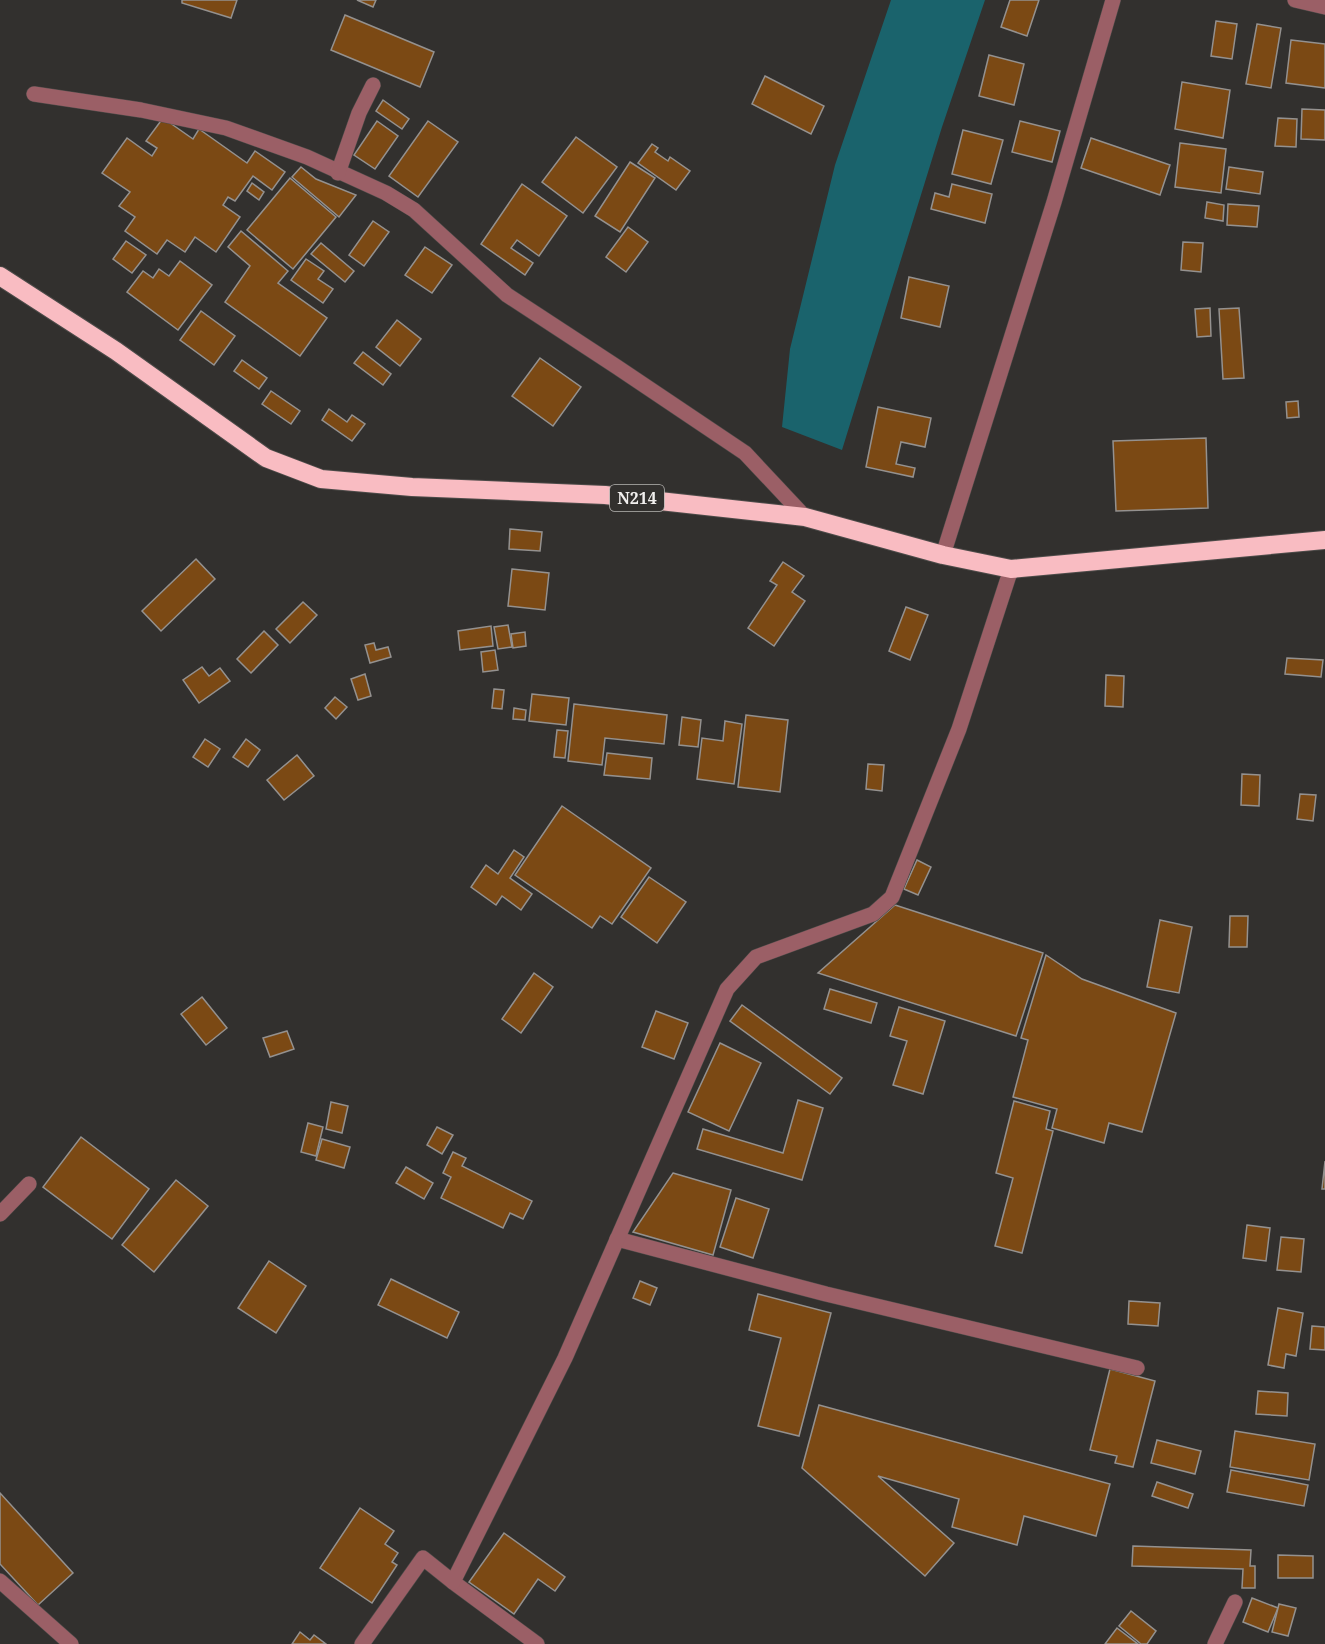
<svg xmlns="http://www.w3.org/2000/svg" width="1325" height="1644" font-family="'Noto Serif',serif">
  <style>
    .water { fill: #1a636c }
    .building { fill: #7b4914; stroke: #94918f; stroke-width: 1.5 }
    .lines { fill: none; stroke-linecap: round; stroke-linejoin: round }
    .minor-casing { stroke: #4d4b49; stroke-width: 16 }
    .highway-casing { stroke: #4d4b49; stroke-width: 20 }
    .minor { stroke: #9b5f66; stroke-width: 15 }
    .highway { stroke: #f9bcc2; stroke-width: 18 }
    .labels { text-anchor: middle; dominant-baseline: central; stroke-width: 4.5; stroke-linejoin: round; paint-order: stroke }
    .shield { fill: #32302e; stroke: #b8b6b4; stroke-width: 1.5 }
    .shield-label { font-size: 16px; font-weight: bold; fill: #f1efee }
  </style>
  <rect width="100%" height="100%" fill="#32302e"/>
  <path class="water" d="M891,0H985L942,127L842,450L782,427L790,349L835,165Z"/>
  <g class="building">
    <path d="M182,0H237L231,18L182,3Z"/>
    <path d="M357,0H376L373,7Z"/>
    <path d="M1010,0H1039L1027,36L1001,27Z"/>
    <path d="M345,15L434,52L420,87L331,50Z"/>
    <path d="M1216,21L1237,24L1232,59L1211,56Z"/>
    <path d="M1257,24L1281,28L1271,88L1246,84Z"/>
    <path d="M1291,40L1325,44V88L1286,83Z"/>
    <path d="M989,55L1024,64L1014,105L979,96Z"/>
    <path d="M765,76L824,106L811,134L752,104Z"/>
    <path d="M1182,82L1230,90L1223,138L1175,129Z"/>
    <path d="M383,100L409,119L402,129L376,111Z"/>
    <path d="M1302,109L1325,110V140L1301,139Z"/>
    <path d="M163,118L193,139L199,129L247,163L255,151L285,172L272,190L253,176L235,201L228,197L223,205L240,217L216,252L195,237L185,252L167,240L157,254L125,231L135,217L119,206L130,192L102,173L127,138L152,156L157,148L146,141Z"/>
    <path d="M1278,118L1297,119L1296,147L1275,146Z"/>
    <path d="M377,121L398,136L375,169L354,155Z"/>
    <path d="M428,121L458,142L418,197L389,176Z"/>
    <path d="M1020,121L1060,131L1052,162L1012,152Z"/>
    <path d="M963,130L1003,140L991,184L952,174Z"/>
    <path d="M576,137L617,167L583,213L542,182Z"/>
    <path d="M1091,138L1170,165L1160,195L1081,168Z"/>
    <path d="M1180,143L1226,149L1221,193L1175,187Z"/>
    <path d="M652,144L658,148L655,152L668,161L670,157L690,171L676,190L638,163Z"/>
    <path d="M630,162L655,178L620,232L595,216Z"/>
    <path d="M301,167L316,179L356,195L339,217L292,177Z"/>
    <path d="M1229,167L1263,172L1260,194L1226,189Z"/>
    <path d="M290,178L336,217L293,269L247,230Z"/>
    <path d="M252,183L264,192L259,200L247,191Z"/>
    <path d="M522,184L567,216L539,256L517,240L511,248L533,263L525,275L481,244Z"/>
    <path d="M952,184L992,194L985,223L931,209L935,193L949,197Z"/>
    <path d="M1207,202L1224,205L1223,221L1205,218Z"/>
    <path d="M1228,204L1259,206L1257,227L1227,225Z"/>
    <path d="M373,221L389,232L364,266L349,255Z"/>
    <path d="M628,227L648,242L626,272L606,257Z"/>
    <path d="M241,231L288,271L278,283L327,318L300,356L225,302L250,266L228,247Z"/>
    <path d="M126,241L146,255L132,273L113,259Z"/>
    <path d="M1183,242L1203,243L1201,272L1181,270Z"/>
    <path d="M321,243L354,271L345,282L311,254Z"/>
    <path d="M425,247L452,265L432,293L405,275Z"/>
    <path d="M306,259L324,271L318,279L333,289L323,303L291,280Z"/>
    <path d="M180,261L212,285L178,330L127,292L143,271L153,278L159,269L169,276Z"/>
    <path d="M909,277L949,286L940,327L901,318Z"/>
    <path d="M1210,308L1211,336L1197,337L1195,309Z"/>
    <path d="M1239,308L1244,378L1223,379L1219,309Z"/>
    <path d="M201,311L235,336L214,365L180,340Z"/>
    <path d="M397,320L421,339L400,366L376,347Z"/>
    <path d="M363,352L391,374L383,385L354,363Z"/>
    <path d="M540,358L581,387L553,426L512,396Z"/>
    <path d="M242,360L267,378L259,389L234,371Z"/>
    <path d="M271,391L300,411L291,424L262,404Z"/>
    <path d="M1298,401L1299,417L1287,418L1286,402Z"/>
    <path d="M878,407L931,418L925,447L901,442L896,464L915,468L913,477L866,467Z"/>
    <path d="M329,409L347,422L352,415L365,424L352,441L322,420Z"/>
    <path d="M1206,438L1208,508L1116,511L1113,441Z"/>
    <path d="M510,529L542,532L540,551L509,549Z"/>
    <path d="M196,559L215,579L161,631L142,611Z"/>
    <path d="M783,562L804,576L792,592L805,601L774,646L748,628L777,585L770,581Z"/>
    <path d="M512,569L549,573L545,610L508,606Z"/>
    <path d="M303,602L317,615L290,643L276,629Z"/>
    <path d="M906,607L928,615L910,660L889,651Z"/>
    <path d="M508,625L512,647L498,649L494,627Z"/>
    <path d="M491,626L493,646L460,650L458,631Z"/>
    <path d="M264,631L278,645L251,673L237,659Z"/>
    <path d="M525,632L526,646L513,648L511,634Z"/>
    <path d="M374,643L376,650L388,647L391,657L370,663L365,645Z"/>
    <path d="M495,650L498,670L483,672L481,652Z"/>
    <path d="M1287,658L1323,660L1321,677L1285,674Z"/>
    <path d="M202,667L209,676L220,668L230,681L199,703L183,680Z"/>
    <path d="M365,674L371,696L358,700L351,679Z"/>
    <path d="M1106,675L1124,676L1123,707L1105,706Z"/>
    <path d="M494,689L504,690L502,709L492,708Z"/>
    <path d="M532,694L569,698L566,725L529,721Z"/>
    <path d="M335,697L347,707L336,719L325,708Z"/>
    <path d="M574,704L667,715L664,744L605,738L602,765L568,761Z"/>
    <path d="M514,708L526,710L525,720L513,719Z"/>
    <path d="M746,715L788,720L780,792L738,787Z"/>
    <path d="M682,717L701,720L698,747L679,745Z"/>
    <path d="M725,721L742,724L734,784L697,779L702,738L723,741Z"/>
    <path d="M557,730L568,731L565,758L554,757Z"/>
    <path d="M205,739L220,749L208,767L193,757Z"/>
    <path d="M246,739L260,750L248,767L233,757Z"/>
    <path d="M607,753L652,758L650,779L604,775Z"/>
    <path d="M297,755L314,776L284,800L267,780Z"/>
    <path d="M868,764L884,765L882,791L866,789Z"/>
    <path d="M1242,774L1260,775L1259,806L1241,805Z"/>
    <path d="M1300,794L1316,795L1313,821L1297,819Z"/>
    <path d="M562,806L651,868L612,924L600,916L592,928L515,875Z"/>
    <path d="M514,850L524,857L510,878L532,894L521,910L502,896L496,905L471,887L486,865L498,874Z"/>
    <path d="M917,860L931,867L918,895L904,889Z"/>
    <path d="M649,877L686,902L657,943L621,917Z"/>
    <path d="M895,905L1043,953L1016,1036L818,973Z"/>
    <path d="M1230,916H1248L1247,947H1229Z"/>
    <path d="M1160,920L1192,927L1179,993L1147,987Z"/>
    <path d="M1046,955L1082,979L1176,1013L1142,1132L1109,1123L1104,1143L1052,1128L1057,1109L1013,1097L1028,1040L1021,1038Z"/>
    <path d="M534,973L553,987L521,1033L502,1019Z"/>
    <path d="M830,989L877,1003L871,1023L824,1009Z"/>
    <path d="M202,997L227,1028L206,1045L181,1014Z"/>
    <path d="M742,1005L842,1078L830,1094L730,1021Z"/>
    <path d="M899,1007L945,1021L923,1094L893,1085L907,1041L890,1036Z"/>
    <path d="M656,1011L688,1023L674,1059L642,1047Z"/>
    <path d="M287,1031L294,1049L270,1057L263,1038Z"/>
    <path d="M720,1043L761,1063L729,1131L688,1112Z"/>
    <path d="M798,1100L823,1108L802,1180L697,1149L703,1129L783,1153Z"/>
    <path d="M1014,1101L1050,1111L1046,1129L1053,1131L1022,1253L995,1246L1013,1178L996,1173Z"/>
    <path d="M331,1102L348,1106L342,1133L326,1129Z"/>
    <path d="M308,1123L323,1127L316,1156L301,1152Z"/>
    <path d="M437,1127L453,1135L442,1154L427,1145Z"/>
    <path d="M81,1137L149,1189L112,1239L43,1187Z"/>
    <path d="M322,1139L350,1147L344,1168L316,1160Z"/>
    <path d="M453,1152L466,1158L462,1166L532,1201L523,1219L510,1213L503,1228L441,1198L451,1177L443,1173Z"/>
    <path d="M1325,1161V1189H1322Z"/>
    <path d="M406,1167L433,1183L424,1199L396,1183Z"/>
    <path d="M673,1173L731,1190L713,1255L633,1232Z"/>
    <path d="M176,1180L208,1206L154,1272L122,1245Z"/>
    <path d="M736,1198L769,1209L753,1258L720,1247Z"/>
    <path d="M1247,1225L1270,1228L1266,1261L1243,1258Z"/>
    <path d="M1281,1237L1304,1239L1301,1272L1277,1270Z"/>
    <path d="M269,1261L306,1286L276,1333L238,1308Z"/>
    <path d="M391,1279L459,1312L447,1338L378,1305Z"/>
    <path d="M640,1281L657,1288L650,1305L633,1298Z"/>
    <path d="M758,1294L831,1313L799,1436L758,1426L781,1338L749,1330Z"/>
    <path d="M1129,1301L1160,1303L1158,1326L1128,1324Z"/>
    <path d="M1278,1308L1303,1313L1296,1356L1286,1354L1284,1368L1268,1365Z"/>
    <path d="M1312,1326L1325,1327V1350L1310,1349Z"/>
    <path d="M1110,1369L1155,1381L1133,1467L1115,1463L1117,1456L1090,1450Z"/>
    <path d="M1258,1391L1288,1393L1287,1416L1256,1414Z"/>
    <path d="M819,1405L1110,1484L1096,1536L1024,1516L1017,1545L952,1527L959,1499L878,1476L954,1543L925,1576L802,1468Z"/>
    <path d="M1235,1431L1315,1444L1309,1480L1230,1467Z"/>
    <path d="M1157,1440L1201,1451L1195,1474L1151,1463Z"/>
    <path d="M1231,1470L1308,1485L1304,1506L1227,1492Z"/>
    <path d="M1157,1482L1193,1494L1188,1508L1152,1496Z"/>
    <path d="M0,1493L73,1573L38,1605L0,1564Z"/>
    <path d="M360,1508L394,1531L385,1544L398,1553L392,1562L397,1565L372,1603L320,1568Z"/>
    <path d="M504,1533L565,1577L555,1591L538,1579L514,1614L469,1582Z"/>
    <path d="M1133,1546L1251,1550L1250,1566H1255V1588H1242L1243,1569L1132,1566Z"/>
    <path d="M1278,1555L1313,1556V1578H1278Z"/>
    <path d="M1252,1598L1278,1608L1268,1632L1243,1622Z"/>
    <path d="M1279,1604L1296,1608L1288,1636L1272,1632Z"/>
    <path d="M1131,1611L1156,1631L1147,1644H1141L1119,1626Z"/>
    <path d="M1117,1628L1138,1644H1105Z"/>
    <path d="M300,1632L310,1640L314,1635L326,1644H292Z"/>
  </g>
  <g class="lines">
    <defs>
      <g id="minor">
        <path d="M1295,0L1325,7"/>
        <path d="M34,94L141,110L226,128L307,157L386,193L414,210L507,295L617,367L745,453L805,517"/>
        <path d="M338,173L359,113L373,85"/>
        <path d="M943,555L1054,202L1113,0"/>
        <path d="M0,1214L29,1184"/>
        <path d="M617,1239L826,1294L1137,1368"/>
        <path d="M0,1581L71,1644"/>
        <path d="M453,1582L537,1644"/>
        <path d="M362,1644L423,1558L453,1582L565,1358L727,989L756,957L873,914L892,897L959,729L1011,569"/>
        <path d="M1215,1644L1235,1602"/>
      </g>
      <path id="highway" d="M0,276L116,351L266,458L321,479L412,487L605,495L805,517L943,555L1011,569L1325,540"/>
    </defs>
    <use href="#minor" class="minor-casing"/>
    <use href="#highway" class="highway-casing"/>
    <use href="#minor" class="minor"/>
    <use href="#highway" class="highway"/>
  </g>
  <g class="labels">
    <rect class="shield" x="610" y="485" width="54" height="26" rx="4.5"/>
    <g class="shield-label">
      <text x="637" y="498">N214</text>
    </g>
  </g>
</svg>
